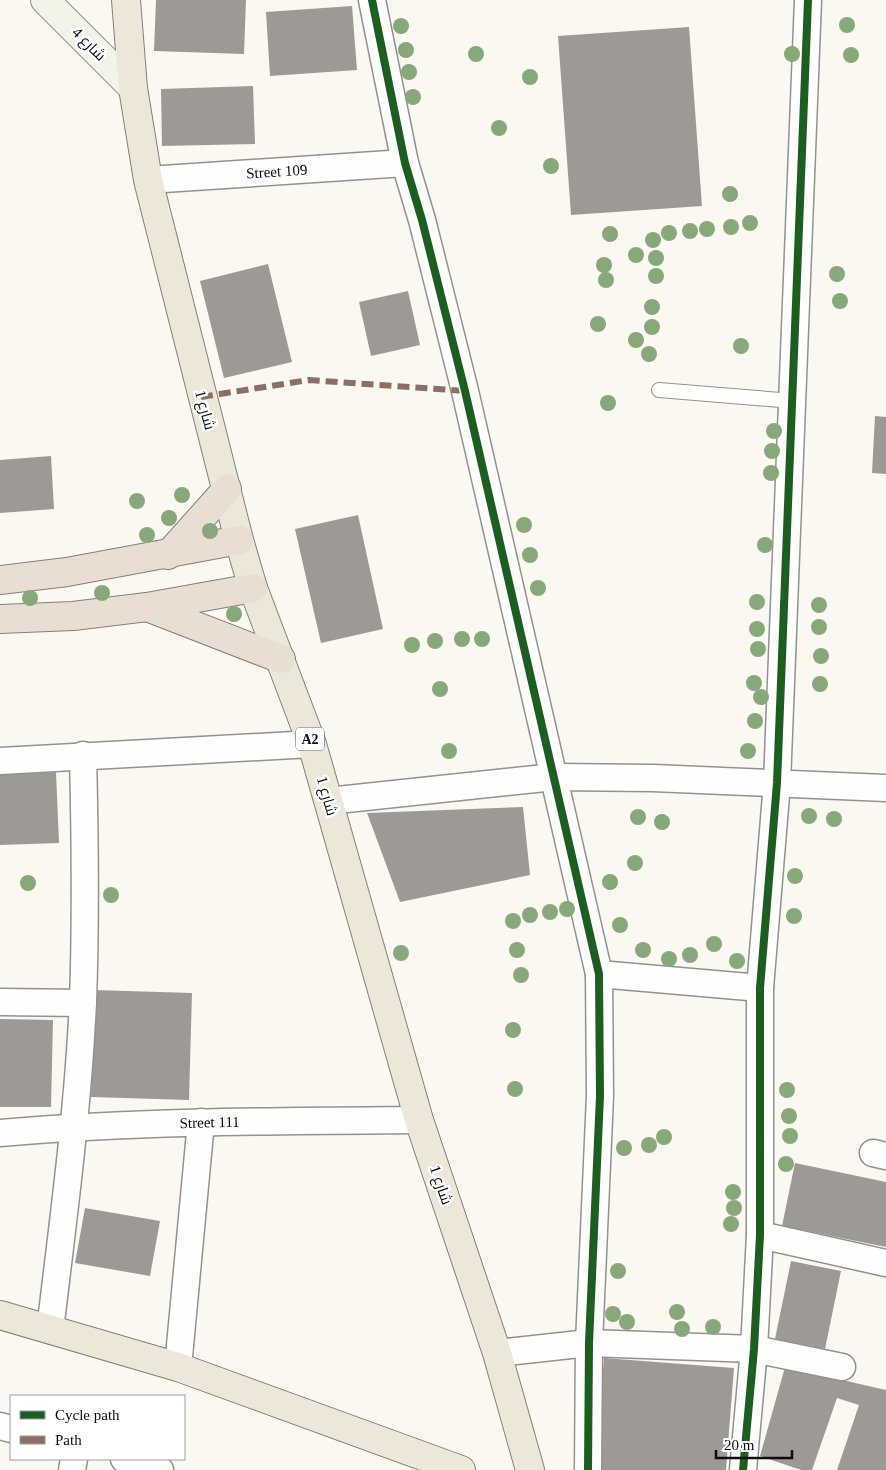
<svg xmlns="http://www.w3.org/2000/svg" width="886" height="1470" font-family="'Times New Roman',Cairo,serif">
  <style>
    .building { fill: #9d9a96 }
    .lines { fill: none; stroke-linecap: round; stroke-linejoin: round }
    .service-casing { stroke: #93928f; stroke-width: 16 }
    .minor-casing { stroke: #93928f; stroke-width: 29 }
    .secondary-casing { stroke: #8a8985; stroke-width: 30 }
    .primary-casing { stroke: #80807c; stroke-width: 30 }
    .motorway-casing { stroke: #80807c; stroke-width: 30 }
    .service { stroke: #fefefd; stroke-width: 14 }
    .minor { stroke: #fefefd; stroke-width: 26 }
    .secondary { stroke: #f4f3e8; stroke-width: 28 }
    .primary { stroke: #ece7d6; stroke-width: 28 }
    .motorway { stroke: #eaded3; stroke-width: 28 }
    .quiet { stroke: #8d6e63; stroke-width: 6; stroke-dasharray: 12 6; stroke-linecap: butt }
    .cycleway-casing { stroke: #fff; stroke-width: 11 }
    .cycleway { stroke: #1b5e20; stroke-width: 8 }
    .tree { fill: #87a979 }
    .labels { text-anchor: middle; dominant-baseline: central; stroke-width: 5; stroke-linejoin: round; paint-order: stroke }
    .shield { fill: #fff; stroke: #555; stroke-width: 1 }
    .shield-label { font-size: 14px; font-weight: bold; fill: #0c0c0c }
    .street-label { font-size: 15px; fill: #0c0c0c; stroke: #fff }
  </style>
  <rect width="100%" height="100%" fill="#faf8f0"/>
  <g class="building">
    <path d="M156,0H246L244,54L154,51Z"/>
    <path d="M352,6L357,70L270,76L266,12Z"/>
    <path d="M689,27L702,206L571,215L558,36Z"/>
    <path d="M253,86L255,144L162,146L161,89Z"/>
    <path d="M268,264L292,362L224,378L200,281Z"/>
    <path d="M408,291L420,345L371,356L359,302Z"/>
    <path d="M875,416L886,417V474L872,473Z"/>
    <path d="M51,456L54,509L0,513V460Z"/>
    <path d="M358,515L383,629L321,643L295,529Z"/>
    <path d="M56,772L59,843L0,845V774Z"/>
    <path d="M523,807L530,875L400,902L367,813Z"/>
    <path d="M94,990L192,993L189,1100L91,1097Z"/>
    <path d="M0,1019L53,1020L51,1107H0Z"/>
    <path d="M795,1163L886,1182V1247L782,1226Z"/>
    <path d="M85,1208L160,1221L150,1276L75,1263Z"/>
    <path d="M791,1261L841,1271L825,1349L775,1339Z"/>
    <path d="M604,1358L734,1368L726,1470H595Z"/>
    <path d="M785,1367L886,1390V1470H837L859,1405L837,1398L812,1470H801L760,1456Z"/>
  </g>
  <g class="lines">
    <defs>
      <path id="service" d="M659,390L793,401"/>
      <g id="minor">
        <path d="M372,0L405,163L422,220L465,391L599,974L600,1096L589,1343L588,1470"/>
        <path id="s1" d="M148,180L405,163"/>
        <path d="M0,761L312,744"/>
        <path d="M328,801L554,777L653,778L886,788"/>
        <path d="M599,974L760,988"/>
        <path d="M0,1002L83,1003"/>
        <path id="s2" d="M0,1133C139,1121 279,1121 419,1120"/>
        <path d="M873,1153L886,1156"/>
        <path d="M760,1235L886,1263"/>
        <path d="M50,1330C63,1221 78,1111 83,1001C86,919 85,838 83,755"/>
        <path d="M497,1353L589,1343L754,1349L842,1367"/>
        <path d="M178,1367L201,1122"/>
        <path d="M0,1426L11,1429"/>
        <path d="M124,1459L160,1470"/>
        <path d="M72,1470L74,1459"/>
        <path d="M743,1470L754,1349L760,1235V988L777,783L808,0"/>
      </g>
      <path id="secondary" d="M45,0L133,88"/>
      <g id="primary">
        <path d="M126,0L133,88L148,180L239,540L253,588L312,744L419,1120L497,1353L530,1470"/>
        <path d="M0,1315L178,1367L461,1470"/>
      </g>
      <g id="motorway">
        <path d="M168,555L227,489"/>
        <path d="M0,580L67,572L239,540"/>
        <path d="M147,607L281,659"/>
        <path d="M0,619L73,616L147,607L253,588"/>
      </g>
    </defs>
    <use href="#service" class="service-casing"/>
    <use href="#minor" class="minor-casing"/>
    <use href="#secondary" class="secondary-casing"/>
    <use href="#primary" class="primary-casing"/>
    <use href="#motorway" class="motorway-casing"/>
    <use href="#service" class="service"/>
    <use href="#minor" class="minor"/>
    <use href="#secondary" class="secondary"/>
    <use href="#primary" class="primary"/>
    <use href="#motorway" class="motorway"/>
    <path class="quiet" d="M201,397L309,380L465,391"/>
    <defs>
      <g id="cycleway">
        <path d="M372,0L405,163L422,220L465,391L599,974L600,1096L589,1343L588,1470"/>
        <path d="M743,1470L754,1349L760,1235V988L777,783L808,0"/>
      </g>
    </defs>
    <use href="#cycleway" class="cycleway-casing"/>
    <use href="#cycleway" class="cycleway"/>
  </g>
  <g class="tree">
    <circle cx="847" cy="25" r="8"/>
    <circle cx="401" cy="26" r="8"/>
    <circle cx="406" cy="50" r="8"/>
    <circle cx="476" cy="54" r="8"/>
    <circle cx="792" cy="54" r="8"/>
    <circle cx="851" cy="55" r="8"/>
    <circle cx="409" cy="72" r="8"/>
    <circle cx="530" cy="77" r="8"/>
    <circle cx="413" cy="97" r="8"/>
    <circle cx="499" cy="128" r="8"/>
    <circle cx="551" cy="166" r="8"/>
    <circle cx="730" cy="194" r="8"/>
    <circle cx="750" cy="223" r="8"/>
    <circle cx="731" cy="227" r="8"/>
    <circle cx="707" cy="229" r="8"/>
    <circle cx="690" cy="231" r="8"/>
    <circle cx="669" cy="233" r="8"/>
    <circle cx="610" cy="234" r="8"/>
    <circle cx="653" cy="240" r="8"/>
    <circle cx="636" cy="255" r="8"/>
    <circle cx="656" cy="258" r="8"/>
    <circle cx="604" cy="265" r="8"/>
    <circle cx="837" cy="274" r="8"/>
    <circle cx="656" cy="276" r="8"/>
    <circle cx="606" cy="280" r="8"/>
    <circle cx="840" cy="301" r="8"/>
    <circle cx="652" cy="307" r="8"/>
    <circle cx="598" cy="324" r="8"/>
    <circle cx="652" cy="327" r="8"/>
    <circle cx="636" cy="340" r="8"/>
    <circle cx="741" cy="346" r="8"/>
    <circle cx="649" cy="354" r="8"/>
    <circle cx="608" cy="403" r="8"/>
    <circle cx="774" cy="431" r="8"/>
    <circle cx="772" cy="451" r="8"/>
    <circle cx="771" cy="473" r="8"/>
    <circle cx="182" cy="495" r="8"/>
    <circle cx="137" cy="501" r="8"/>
    <circle cx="169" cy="518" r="8"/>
    <circle cx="524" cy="525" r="8"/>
    <circle cx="210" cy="531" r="8"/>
    <circle cx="147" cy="535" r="8"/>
    <circle cx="765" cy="545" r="8"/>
    <circle cx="530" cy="555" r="8"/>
    <circle cx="538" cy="588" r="8"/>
    <circle cx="102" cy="593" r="8"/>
    <circle cx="30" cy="598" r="8"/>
    <circle cx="757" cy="602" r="8"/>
    <circle cx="819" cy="605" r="8"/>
    <circle cx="234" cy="614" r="8"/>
    <circle cx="819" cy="627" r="8"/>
    <circle cx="757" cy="629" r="8"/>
    <circle cx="462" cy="639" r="8"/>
    <circle cx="482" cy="639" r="8"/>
    <circle cx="435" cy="641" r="8"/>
    <circle cx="412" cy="645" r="8"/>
    <circle cx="758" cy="649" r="8"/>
    <circle cx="821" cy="656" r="8"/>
    <circle cx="754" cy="683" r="8"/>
    <circle cx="820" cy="684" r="8"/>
    <circle cx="440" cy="689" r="8"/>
    <circle cx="761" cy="697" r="8"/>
    <circle cx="755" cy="721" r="8"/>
    <circle cx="449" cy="751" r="8"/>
    <circle cx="748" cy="751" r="8"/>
    <circle cx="809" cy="816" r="8"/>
    <circle cx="638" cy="817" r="8"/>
    <circle cx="834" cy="819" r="8"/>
    <circle cx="662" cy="822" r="8"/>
    <circle cx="635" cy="863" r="8"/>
    <circle cx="795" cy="876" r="8"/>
    <circle cx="610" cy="882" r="8"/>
    <circle cx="28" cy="883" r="8"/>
    <circle cx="111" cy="895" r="8"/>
    <circle cx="567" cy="909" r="8"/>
    <circle cx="550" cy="912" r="8"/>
    <circle cx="530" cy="915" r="8"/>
    <circle cx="794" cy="916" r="8"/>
    <circle cx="513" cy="921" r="8"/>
    <circle cx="620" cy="925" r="8"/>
    <circle cx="714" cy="944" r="8"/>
    <circle cx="517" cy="950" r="8"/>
    <circle cx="643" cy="950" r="8"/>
    <circle cx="401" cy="953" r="8"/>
    <circle cx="690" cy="955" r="8"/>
    <circle cx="669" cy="959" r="8"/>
    <circle cx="737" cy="961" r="8"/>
    <circle cx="521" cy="975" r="8"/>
    <circle cx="513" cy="1030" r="8"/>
    <circle cx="515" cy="1089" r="8"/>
    <circle cx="787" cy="1090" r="8"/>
    <circle cx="789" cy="1116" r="8"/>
    <circle cx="790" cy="1136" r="8"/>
    <circle cx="664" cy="1137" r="8"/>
    <circle cx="649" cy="1145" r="8"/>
    <circle cx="624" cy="1148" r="8"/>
    <circle cx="786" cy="1164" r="8"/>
    <circle cx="733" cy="1192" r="8"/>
    <circle cx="734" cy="1208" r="8"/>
    <circle cx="731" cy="1224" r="8"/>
    <circle cx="618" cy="1271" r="8"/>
    <circle cx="677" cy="1312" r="8"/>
    <circle cx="613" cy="1314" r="8"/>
    <circle cx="627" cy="1322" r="8"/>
    <circle cx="713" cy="1327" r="8"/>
    <circle cx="682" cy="1329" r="8"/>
  </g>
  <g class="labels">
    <rect class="shield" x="296" y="727.5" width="28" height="23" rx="4"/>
    <g class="shield-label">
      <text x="310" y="739">A2</text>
    </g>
    <g class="street-label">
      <text transform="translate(89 44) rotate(45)">شارع 4</text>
      <text stroke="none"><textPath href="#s1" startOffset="129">Street 109</textPath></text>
      <text transform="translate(205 410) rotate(75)">شارع 1</text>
      <text transform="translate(327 796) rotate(74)">شارع 1</text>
      <text stroke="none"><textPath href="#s2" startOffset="210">Street 111</textPath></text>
      <text transform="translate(441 1185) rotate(71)">شارع 1</text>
    </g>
  </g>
  <rect x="10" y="1395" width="175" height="65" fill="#ffffff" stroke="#9e9e9e"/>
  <rect x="20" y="1411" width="25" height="8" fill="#1b5e20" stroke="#9e9e9e"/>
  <text x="55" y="1420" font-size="15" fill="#0c0c0c">Cycle path</text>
  <rect x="20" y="1436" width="25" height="8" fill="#8d6e63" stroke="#9e9e9e"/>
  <text x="55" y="1445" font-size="15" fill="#0c0c0c">Path</text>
  <path d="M716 1450v8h76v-8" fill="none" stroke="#0c0c0c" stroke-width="2.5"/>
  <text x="724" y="1450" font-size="15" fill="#0c0c0c" stroke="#ffffff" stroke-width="4" paint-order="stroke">20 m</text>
</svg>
